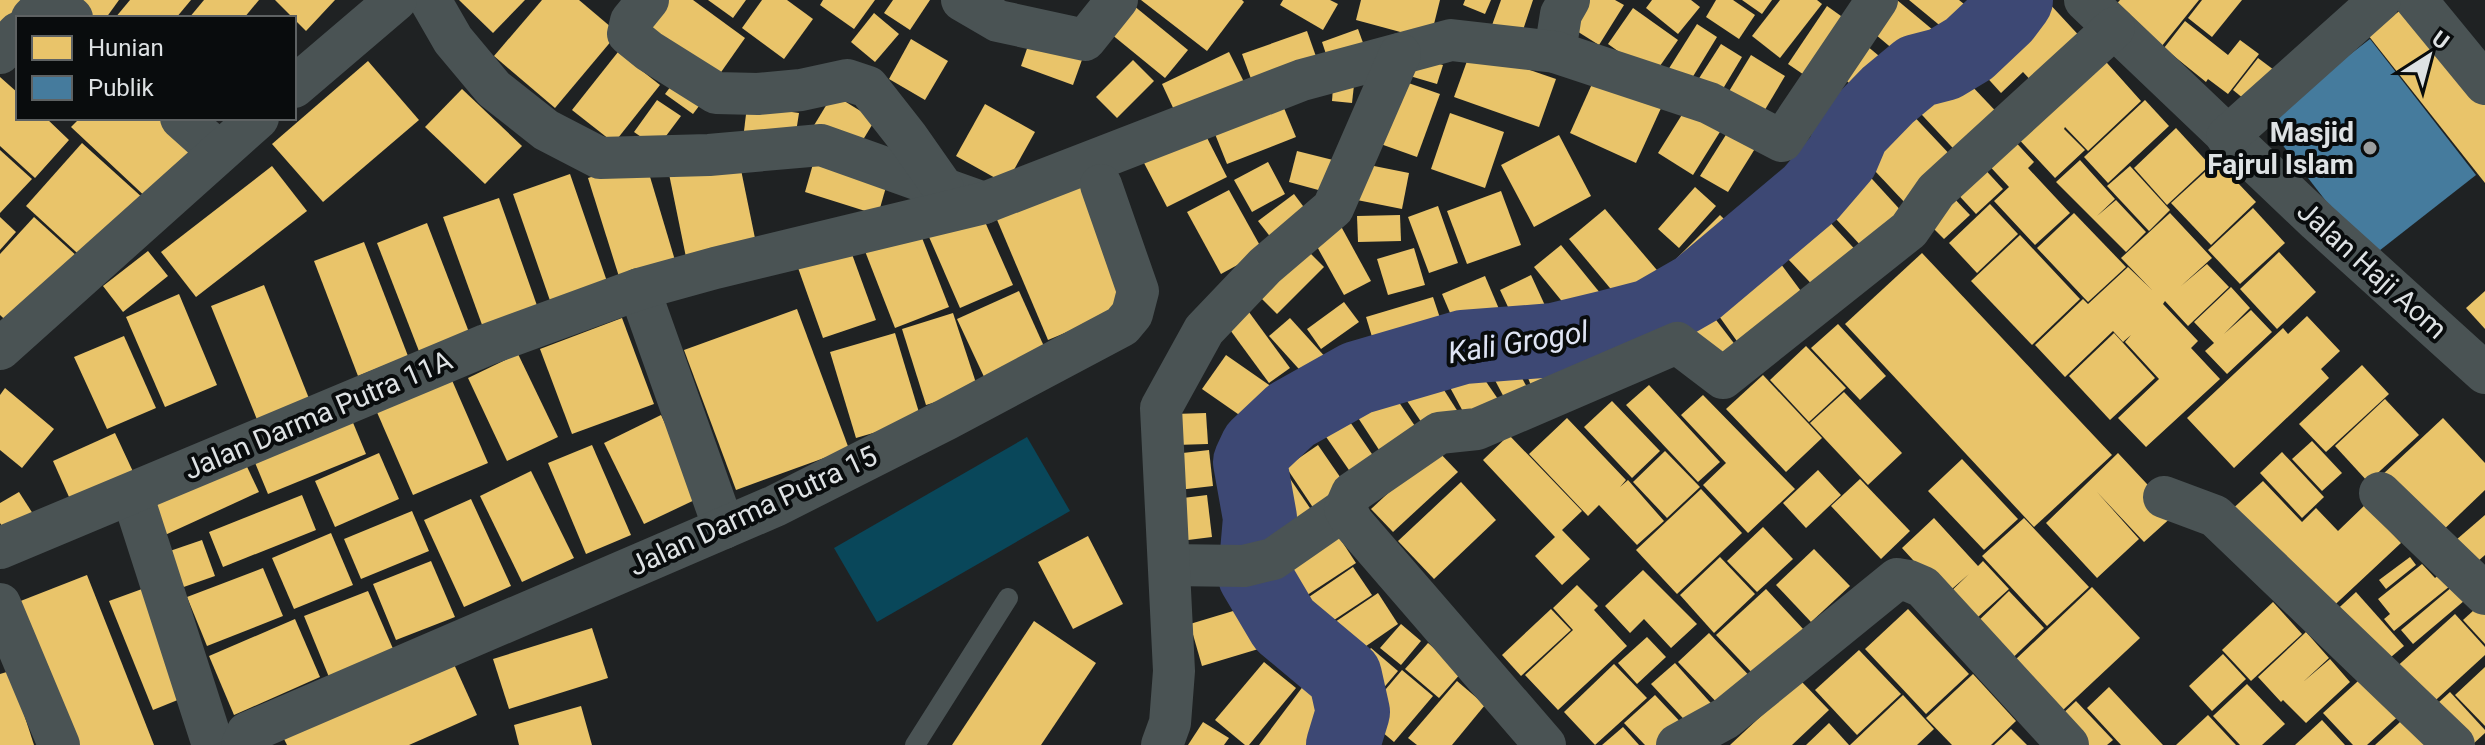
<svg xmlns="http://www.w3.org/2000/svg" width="2485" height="745" font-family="Roboto,sans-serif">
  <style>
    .green { fill: #09475a }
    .homes { fill: #e9c46a }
    .public { fill: #457b9d }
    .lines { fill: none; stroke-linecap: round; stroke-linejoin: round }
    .river { stroke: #3d4874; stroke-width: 74 }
    .service { stroke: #4a5354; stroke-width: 20 }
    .minor { stroke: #4a5354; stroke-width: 42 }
    .poi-dot { fill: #9b9fa0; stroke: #090c0d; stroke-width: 3 }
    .labels { text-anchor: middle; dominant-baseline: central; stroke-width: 8; stroke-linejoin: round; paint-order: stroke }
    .poi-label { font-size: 28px; font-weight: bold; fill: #dee2e4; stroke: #090c0d; text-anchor: end }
    .street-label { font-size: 28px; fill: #dee2e4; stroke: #090c0d }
    .water-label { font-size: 30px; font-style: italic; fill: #dfe4f4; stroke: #090c0d }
  </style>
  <rect width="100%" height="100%" fill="#1f2223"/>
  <path class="green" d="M1027,437L1070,511L877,622L834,548Z"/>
  <g class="homes">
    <path d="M0,0H25L0,24Z"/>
    <path d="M72,0H119L106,18H95Z"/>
    <path d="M130,0H191L176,18H115Z"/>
    <path d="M204,0H259L244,18H189Z"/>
    <path d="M275,0H335L306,31Z"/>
    <path d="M459,0H525L493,33Z"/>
    <path d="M542,0H579L618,33L555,108L494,56Z"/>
    <path d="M663,0H693L745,38L712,85L639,33Z"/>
    <path d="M708,0H746L733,18Z"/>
    <path d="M762,0H787L813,19L784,59L742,28Z"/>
    <path d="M823,0H875L854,29L820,5Z"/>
    <path d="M893,0H930L910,30L884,13Z"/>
    <path d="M1141,0H1242L1244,2L1207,51Z"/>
    <path d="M1283,0H1330L1338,4L1323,30L1280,5Z"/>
    <path d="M1361,0H1440L1430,40L1356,20Z"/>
    <path d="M1465,0H1491L1485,14L1463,5Z"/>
    <path d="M1501,0H1533L1520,39L1491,28Z"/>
    <path d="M1578,0H1615L1624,5L1599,45L1564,23Z"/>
    <path d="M1652,0H1691L1700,7L1678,34L1646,8Z"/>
    <path d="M1716,0H1733L1755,15L1739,39L1706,17Z"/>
    <path d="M1742,0H1772L1762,14Z"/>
    <path d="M1780,0H1817L1822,4L1780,58L1752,36Z"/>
    <path d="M1897,0L1939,35L1913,66L1869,29Z"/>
    <path d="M1909,0H1959L1969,8L1949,33Z"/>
    <path d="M2037,0H2046L2085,42L2037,87L2023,72L2001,93L1972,61Z"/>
    <path d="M2120,0H2199L2161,47L2113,8Z"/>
    <path d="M2202,0H2242L2212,37L2188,18Z"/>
    <path d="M1128,1L1188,50L1165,78L1105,29Z"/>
    <path d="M2410,3L2485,98V183L2368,35Z"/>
    <path d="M1827,6L1855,26L1816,83L1788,64Z"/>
    <path d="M1633,8L1678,40L1653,76L1608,44Z"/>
    <path d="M874,13L899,34L875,62L851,42Z"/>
    <path d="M2185,21L2228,55L2240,40L2259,54L2228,94L2208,79L2206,82L2164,48Z"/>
    <path d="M1697,24L1717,37L1689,83L1668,70Z"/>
    <path d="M1358,29L1366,51L1329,63L1322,42Z"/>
    <path d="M1307,31L1319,65L1254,87L1242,54Z"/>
    <path d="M1031,37L1083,57L1073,85L1021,66Z"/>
    <path d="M911,39L948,61L925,100L889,79Z"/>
    <path d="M1861,41L1896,70L1869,100L1835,71Z"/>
    <path d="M1721,44L1742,57L1718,97L1696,83Z"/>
    <path d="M1471,50L1556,79L1539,127L1454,97Z"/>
    <path d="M618,52L660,85L614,143L572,110Z"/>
    <path d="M1229,52L1249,92L1181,125L1162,84Z"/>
    <path d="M2099,54L2141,101L2088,151L2065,127L2064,129L2085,150L2055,178L2013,133Z"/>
    <path d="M1408,55L1443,65L1437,84L1403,74Z"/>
    <path d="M1751,55L1785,76L1760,118L1725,98Z"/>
    <path d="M2258,58L2274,70L2249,103L2233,90Z"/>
    <path d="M1133,60L1154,81L1117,118L1096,97Z"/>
    <path d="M368,61L419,120L323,202L272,144Z"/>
    <path d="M1950,63L2006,122L1964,160L1909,101Z"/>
    <path d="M1334,74L1355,76L1352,103L1332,101Z"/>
    <path d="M1596,75L1662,106L1636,163L1570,133Z"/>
    <path d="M0,77L18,93V118H46L69,140L35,178L0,146Z"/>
    <path d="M677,78L705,98L693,114L665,94Z"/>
    <path d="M1397,79L1440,94L1417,157L1375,142Z"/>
    <path d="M1832,84L1863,107L1843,134L1811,110Z"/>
    <path d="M462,89L522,146L485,184L425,127Z"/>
    <path d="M833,94L875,120L855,153L813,127Z"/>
    <path d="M1279,96L1296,137L1227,164L1211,124Z"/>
    <path d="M657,100L681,116L657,148L634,132Z"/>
    <path d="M2145,100L2169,126L2108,183L2084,157Z"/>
    <path d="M985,104L1035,132L1006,184L956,156Z"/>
    <path d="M1688,105L1723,127L1693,175L1658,153Z"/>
    <path d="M747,106L799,113L795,139L744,131Z"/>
    <path d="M1907,109L1955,160L1907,205L1859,154Z"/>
    <path d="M1450,113L1504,132L1485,188L1431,169Z"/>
    <path d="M80,118H170L201,147L150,201L71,127Z"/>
    <path d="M1734,122L1761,139L1728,192L1700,176Z"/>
    <path d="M2176,128L2210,165L2167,205L2134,168Z"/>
    <path d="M1203,130L1227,177L1167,207L1143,161Z"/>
    <path d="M1559,135L1591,196L1534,227L1501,165Z"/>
    <path d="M2010,136L2034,162L2028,168L2070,213L2035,245L1994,201L2009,187L1984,160Z"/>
    <path d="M82,143L144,199L87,262L26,206Z"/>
    <path d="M0,150L32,179L0,213Z"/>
    <path d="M1297,151L1341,162L1333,194L1289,182Z"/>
    <path d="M645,160L677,267L621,283L588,178Z"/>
    <path d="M739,160L757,248L687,262L669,174Z"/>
    <path d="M2080,160L2115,199L2097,216L2116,200L2146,232L2126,252L2056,182Z"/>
    <path d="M2217,161L2256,202L2211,245L2171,203Z"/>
    <path d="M1268,162L1285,194L1252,212L1234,180Z"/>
    <path d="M1359,163L1409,173L1402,209L1352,199Z"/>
    <path d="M813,164L886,187L878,215L805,192Z"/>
    <path d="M1980,164L2003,189L1976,214L1953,189Z"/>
    <path d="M272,166L307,211L196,297L161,252Z"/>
    <path d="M2130,166L2170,210L2149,231L2107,186Z"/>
    <path d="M1862,168L1904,214L1865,250L1822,204Z"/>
    <path d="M570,174L612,296L555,315L513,194Z"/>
    <path d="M1079,180L1132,305L1048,340L995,215Z"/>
    <path d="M1695,187L1716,206L1679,248L1658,229Z"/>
    <path d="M1229,190L1263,251L1221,274L1187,212Z"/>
    <path d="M1501,191L1521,245L1467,264L1447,211Z"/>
    <path d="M1294,194L1312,218L1276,244L1258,221Z"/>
    <path d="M1950,194L1970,215L1944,239L1924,219Z"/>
    <path d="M499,198L540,314L485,333L443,217Z"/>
    <path d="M1813,204L1862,257L1821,294L1772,242Z"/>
    <path d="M1990,204L2018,234L1977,273L1949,243Z"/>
    <path d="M1438,206L1458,263L1429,273L1408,217Z"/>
    <path d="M2253,208L2285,243L2240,284L2208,250Z"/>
    <path d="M1605,209L1662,276L1625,306L1569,239Z"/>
    <path d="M2074,213L2126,267L2088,302L2037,248Z"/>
    <path d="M2170,213L2212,258L2181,286L2207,264L2229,287L2188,326L2165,301L2163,304L2198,341L2191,348L2220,379L2146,447L2118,418L2159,379L2125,342L2131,335L2123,342L2113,331L2065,377L2035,345L2083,299L2088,304L2128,267L2152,290L2121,258Z"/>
    <path d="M982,215L1013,285L960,308L929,237Z"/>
    <path d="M1400,215L1401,241L1358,242L1357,216Z"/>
    <path d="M1720,215L1740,235L1686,288L1667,268Z"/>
    <path d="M0,217L16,232L0,250Z"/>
    <path d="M34,217L79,258L15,329L0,315V254Z"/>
    <path d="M1337,219L1371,281L1344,295L1310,234Z"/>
    <path d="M427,223L472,340L422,359L377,243Z"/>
    <path d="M917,225L949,307L895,328L863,246Z"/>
    <path d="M2020,235L2080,299L2032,345L1971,281Z"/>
    <path d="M364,242L408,356L358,376L314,261Z"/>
    <path d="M1302,245L1324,267L1277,314L1254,291Z"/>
    <path d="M1561,245L1605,299L1578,321L1534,267Z"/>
    <path d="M1767,245L1809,302L1744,351L1704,295L1738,271L1736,267Z"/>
    <path d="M849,246L876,320L823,338L797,265Z"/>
    <path d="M1414,248L1425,285L1388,295L1377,259Z"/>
    <path d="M148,251L168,276L123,312L103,286Z"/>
    <path d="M2279,252L2316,292L2277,329L2240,289Z"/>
    <path d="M1922,253L2112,455L2034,527L1845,324Z"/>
    <path d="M1531,275L1548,312L1517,326L1500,290Z"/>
    <path d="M1485,276L1502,316L1459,334L1442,294Z"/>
    <path d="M264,285L310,401L258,422L211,306Z"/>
    <path d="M2231,287L2250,308L2224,334L2251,310L2272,332L2227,374L2205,351L2214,343L2194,322Z"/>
    <path d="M1019,291L1047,353L986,381L957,319Z"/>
    <path d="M2485,291V329L2466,308Z"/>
    <path d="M179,294L217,385L165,407L126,317Z"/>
    <path d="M1433,297L1444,330L1376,350L1366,317Z"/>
    <path d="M1344,302L1359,322L1321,349L1307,329Z"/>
    <path d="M1246,308L1290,368L1269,383L1225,323Z"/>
    <path d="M797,309L849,449L736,490L684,350Z"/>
    <path d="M953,313L978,389L926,405L902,329Z"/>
    <path d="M1713,316L1743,355L1724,371L1693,330Z"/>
    <path d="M2307,316L2340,351L2321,369L2329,378L2234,468L2187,418L2283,328L2288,334Z"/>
    <path d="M622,318L654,404L572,434L540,349Z"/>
    <path d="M1290,318L1328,360L1307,378L1269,336Z"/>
    <path d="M1649,321L1657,345L1628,354L1621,328Z"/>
    <path d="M1838,324L1886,376L1860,400L1811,348Z"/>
    <path d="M1617,327L1625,360L1601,371L1589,335Z"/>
    <path d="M895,333L921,419L856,438L830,352Z"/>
    <path d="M2114,333L2155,378L2110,420L2069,376Z"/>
    <path d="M124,336L156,408L107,429L74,357Z"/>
    <path d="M1586,337L1596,370L1568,378L1558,345Z"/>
    <path d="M1547,342L1562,383L1534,393L1518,353Z"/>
    <path d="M1806,346L1846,388L1809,422L1770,380Z"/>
    <path d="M518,354L558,437L507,461L468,378Z"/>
    <path d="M1509,354L1530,393L1508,405L1487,365Z"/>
    <path d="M1226,355L1272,387L1248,421L1202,389Z"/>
    <path d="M1474,364L1502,405L1467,419L1446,380Z"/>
    <path d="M1428,365L1460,415L1430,435L1397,386Z"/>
    <path d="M2362,365L2389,394L2326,452L2299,424Z"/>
    <path d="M1763,375L1822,438L1786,472L1726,409Z"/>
    <path d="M451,378L488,463L413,495L376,410Z"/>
    <path d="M1386,383L1419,432L1383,456L1351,407Z"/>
    <path d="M1649,385L1720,462L1698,482L1626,405Z"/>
    <path d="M5,388L54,429L22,468L0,450V395Z"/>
    <path d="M1844,392L1902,453L1868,485L1810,423Z"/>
    <path d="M1703,395L1795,489L1748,533L1703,485L1726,463L1681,415Z"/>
    <path d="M1333,397L1374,457L1351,473L1309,412Z"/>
    <path d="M2385,399L2419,435L2368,482L2335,446Z"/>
    <path d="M1612,401L1660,451L1632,478L1584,427Z"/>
    <path d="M349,413L366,454L268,494L251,453Z"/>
    <path d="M1206,413L1208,444L1175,445L1174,414Z"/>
    <path d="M661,415L701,497L644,524L604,443Z"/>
    <path d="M1567,418L1626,480L1620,487L1628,480L1664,521L1637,545L1599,505L1588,516L1529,454Z"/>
    <path d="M2443,418L2485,463V490L2437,536L2381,476Z"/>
    <path d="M115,433L136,478L73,506L53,461Z"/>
    <path d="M1509,435L1582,511L1562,530L1590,559L1562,585L1535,556L1555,537L1483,460Z"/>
    <path d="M2312,441L2342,473L2322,491L2292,459Z"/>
    <path d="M592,445L631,535L586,554L548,463Z"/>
    <path d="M1318,445L1349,490L1316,512L1286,467Z"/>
    <path d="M1436,449L1458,472L1393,532L1371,509Z"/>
    <path d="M1209,450L1213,486L1178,490L1174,454Z"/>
    <path d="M1665,451L1700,487L1667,518L1633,482Z"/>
    <path d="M2282,452L2324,497L2302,518L2260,473Z"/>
    <path d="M379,453L399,499L335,527L315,481Z"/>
    <path d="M2118,453L2175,514L2144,542L2097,492L2139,539L2097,578L2046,523Z"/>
    <path d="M241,454L259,492L165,535L147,497Z"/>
    <path d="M1962,459L2018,519L1984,550L1928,491Z"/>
    <path d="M1278,461L1312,511L1289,526L1255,476Z"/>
    <path d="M1818,470L1841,495L1806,528L1783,503Z"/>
    <path d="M531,471L574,558L522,582L480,496Z"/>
    <path d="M1860,479L1910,531L1881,559L1831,506Z"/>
    <path d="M2263,481L2302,522L2316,508L2338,531L2365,505L2401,543L2325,614L2228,513Z"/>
    <path d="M1461,482L1496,520L1434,579L1398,541Z"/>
    <path d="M1701,489L1742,533L1677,594L1636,550Z"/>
    <path d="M19,492L35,517L7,534L0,523V503Z"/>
    <path d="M302,495L316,530L223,567L209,532Z"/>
    <path d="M1207,495L1212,537L1180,541L1175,499Z"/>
    <path d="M471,499L511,586L464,607L424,520Z"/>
    <path d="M412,511L429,551L361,579L344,539Z"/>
    <path d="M2485,515V555L2477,562L2456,540Z"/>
    <path d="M1934,518L1978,566L1983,561L2009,589L1968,626L1943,599L1969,574L1945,595L1902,548Z"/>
    <path d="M2024,518L2089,587L2047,626L1982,556Z"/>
    <path d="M1763,527L1793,559L1757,592L1727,561Z"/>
    <path d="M1333,528L1356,563L1292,605L1269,569Z"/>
    <path d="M331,533L353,585L294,609L272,558Z"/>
    <path d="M1088,536L1123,604L1073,629L1038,562Z"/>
    <path d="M202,540L215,576L178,589L164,553Z"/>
    <path d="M1814,549L1850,586L1811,622L1776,585Z"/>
    <path d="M1720,557L1755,594L1714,633L1680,595Z"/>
    <path d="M2410,557L2416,565L2386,589L2379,580Z"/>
    <path d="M431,561L455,617L396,640L373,584Z"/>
    <path d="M2422,564L2435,578L2440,574L2450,586L2394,631L2384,619L2390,614L2378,599Z"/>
    <path d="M1353,567L1372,595L1322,628L1303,601Z"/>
    <path d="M263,568L283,616L207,646L187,597Z"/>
    <path d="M1643,570L1697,624L1671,648L1644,619L1630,633L1605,606Z"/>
    <path d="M87,575L154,745H74L18,602Z"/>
    <path d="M2459,581L2471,595L2413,644L2401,630Z"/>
    <path d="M1577,585L1598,606L1594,610L1627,646L1558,710L1525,675L1573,630L1553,608Z"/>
    <path d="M2092,587L2140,638L2063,710L2015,660Z"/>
    <path d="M142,589L185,697L153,710L109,601Z"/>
    <path d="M1766,589L1805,631L1756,677L1716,635Z"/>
    <path d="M368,591L394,651L329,677L304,616Z"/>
    <path d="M2009,591L2044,628L2003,667L1970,629Z"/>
    <path d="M2356,592L2404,646L2378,668L2330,616Z"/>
    <path d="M1378,593L1398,624L1356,653L1335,622Z"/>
    <path d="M2485,600V644L2463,620Z"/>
    <path d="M2273,602L2302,634L2251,681L2222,650Z"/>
    <path d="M1253,605L1265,647L1202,666L1190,624Z"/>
    <path d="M1551,609L1571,630L1521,676L1502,655Z"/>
    <path d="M1908,609L1969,674L1926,714L1865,649Z"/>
    <path d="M2455,614L2485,647V655L2426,709L2392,671Z"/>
    <path d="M295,619L320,677L234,715L209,656Z"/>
    <path d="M1034,621L1096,663L1041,745H952Z"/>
    <path d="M1401,624L1421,641L1401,665L1380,648Z"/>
    <path d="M592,628L608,678L509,709L493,659Z"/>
    <path d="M2306,632L2329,658L2303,682L2330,659L2350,682L2306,723L2283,700L2281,702L2258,677Z"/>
    <path d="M1709,633L1756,683L1725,711L1678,662Z"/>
    <path d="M1647,637L1666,657L1637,684L1618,663Z"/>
    <path d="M1428,643L1462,672L1439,698L1405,669Z"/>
    <path d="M1371,648L1398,671L1375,698L1348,675Z"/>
    <path d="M1859,650L1901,694L1857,735L1815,690Z"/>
    <path d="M2223,654L2246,679L2212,711L2189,686Z"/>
    <path d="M453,662L477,715L409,745H287L283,737Z"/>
    <path d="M1264,662L1296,688L1249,745H1245L1215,720Z"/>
    <path d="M1675,663L1717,710L1694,730L1651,684Z"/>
    <path d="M1614,664L1647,698L1595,745L1564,712Z"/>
    <path d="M2485,667V726L2455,695Z"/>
    <path d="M1402,670L1433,696L1394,742L1363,716Z"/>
    <path d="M10,671L34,745H0V674Z"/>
    <path d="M2368,672L2404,711L2367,745H2353L2323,713Z"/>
    <path d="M1973,674L2016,721L1991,745H1952L1926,718Z"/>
    <path d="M1800,680L1829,710L1792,745H1730Z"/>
    <path d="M1307,681L1346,710L1320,745H1259Z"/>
    <path d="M1457,681L1485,705L1452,745H1417L1408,738Z"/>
    <path d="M2247,684L2285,724L2262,745H2240L2213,716Z"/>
    <path d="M2109,687L2163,745H2121L2087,708Z"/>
    <path d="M2450,692L2485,730V733L2472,745L2428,712Z"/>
    <path d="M1655,695L1686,728L1667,745H1645L1624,723Z"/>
    <path d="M1903,695L1934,729L1917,745H1850Z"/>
    <path d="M2076,701L2113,740L2107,745H2079L2056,720Z"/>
    <path d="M581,706L592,745H519L514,725Z"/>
    <path d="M2412,711L2443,745H2375Z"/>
    <path d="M2208,715L2236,745H2176Z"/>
    <path d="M2322,720L2345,745H2295Z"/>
    <path d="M1203,722L1229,738L1224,745H1188Z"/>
    <path d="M1829,723L1849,745H1806Z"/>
    <path d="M1623,727L1639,745H1602Z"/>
    <path d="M2011,729L2027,745H1994Z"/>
  </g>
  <path class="public" d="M2370,39L2476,175L2370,258L2264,121Z"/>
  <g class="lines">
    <path class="river" d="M1343,745L1353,712L1345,676L1284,625L1255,576L1260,518L1250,462L1257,447L1291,415L1357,378L1463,347L1554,340L1608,327L1650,316L1697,289L1811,193L1842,157L1853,131L1888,95L1917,71L1944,64L1969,49L2004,16L2016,0"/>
    <path class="service" d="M915,745L1008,598"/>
    <g class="minor">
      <path d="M430,0L453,40L494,89L546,130L600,158L709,155L821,145L984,203"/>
      <path d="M648,0L631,21L628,34L649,51L716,93L758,94L801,90L847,80L868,87L908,138L943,188"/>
      <path d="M962,0L998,21L1085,40L1117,0"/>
      <path d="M2085,0L2317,221L2485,373"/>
      <path d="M2416,0L2485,84"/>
      <path d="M32,18L48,2H54L72,18"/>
      <path d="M1555,52L1561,14L1569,0"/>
      <path d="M0,53L18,33"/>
      <path d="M294,87L396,0"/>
      <path d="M181,118L219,152"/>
      <path d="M2227,137L2380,0"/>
      <path d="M639,289L724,528"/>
      <path d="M0,349L258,118"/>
      <path d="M2380,493L2485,594"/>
      <path d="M132,494L213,745"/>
      <path d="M2164,497L2215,516L2454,745"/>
      <path d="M0,548L486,345L639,289L715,268L984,203L1302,80L1451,40L1555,52L1709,103L1782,141L1877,0"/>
      <path d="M1169,565L1244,566L1273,559L1345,509"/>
      <path d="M0,604L59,745"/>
      <path d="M242,745L247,733L775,506L947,419L1122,326L1132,314L1138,291L1101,185"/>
      <path d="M1162,745L1170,723L1174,671L1161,408L1204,330L1265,266L1333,208L1400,54"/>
      <path d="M1545,745L1353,523L1345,509L1352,493L1439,433L1477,429L1677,343L1723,378L1909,230L1936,191L2114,28"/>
      <path d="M1677,745L1726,718L1897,579L1909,581L1923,587L2068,745"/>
    </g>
  </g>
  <circle class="poi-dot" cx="2370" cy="148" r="8"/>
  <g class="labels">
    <g class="poi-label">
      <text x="2354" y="132">Masjid<tspan x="2354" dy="32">Fajrul Islam</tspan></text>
    </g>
    <g class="street-label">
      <text transform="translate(2372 270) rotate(42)">Jalan Haji Aom</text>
      <text transform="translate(318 415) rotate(-23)">Jalan Darma Putra 11A</text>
      <text transform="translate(753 511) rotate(-25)">Jalan Darma Putra 15</text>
    </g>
    <g class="water-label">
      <text transform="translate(1518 342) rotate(-9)">Kali Grogol</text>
    </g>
  </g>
  <rect x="16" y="16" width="280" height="104" fill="#090c0d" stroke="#5e6263" stroke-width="2"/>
  <rect x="32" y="36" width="40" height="24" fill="#e9c46a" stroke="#5e6263" stroke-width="2"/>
  <text x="88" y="56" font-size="24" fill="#dee2e4">Hunian</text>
  <rect x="32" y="76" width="40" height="24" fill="#457b9d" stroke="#5e6263" stroke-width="2"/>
  <text x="88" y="96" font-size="24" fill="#dee2e4">Publik</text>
  <g transform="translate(2429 56) rotate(36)" stroke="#090c0d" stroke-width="6" paint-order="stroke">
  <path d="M0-6L14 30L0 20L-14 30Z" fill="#dee2e4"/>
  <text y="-12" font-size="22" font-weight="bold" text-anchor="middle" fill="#dee2e4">U</text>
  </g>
</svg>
